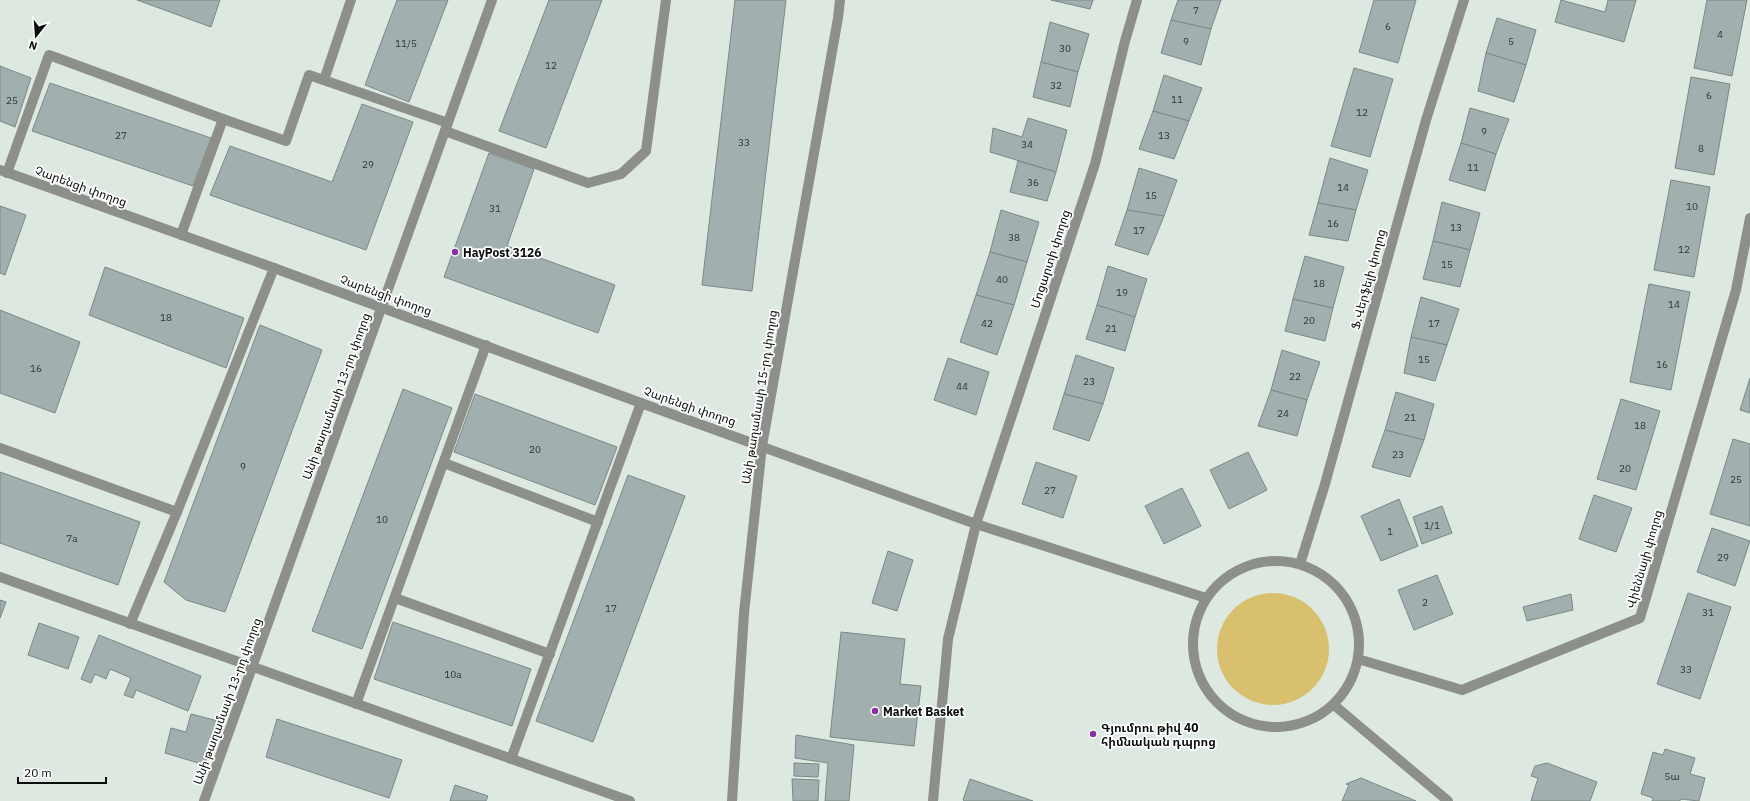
<svg xmlns="http://www.w3.org/2000/svg" width="1750" height="801" font-family="'IBM Plex Sans','Noto Sans Armenian',sans-serif">
  <style>
    .green { fill: #d9c06f }
    .building { fill: #a1b0ae; stroke: #7b8887 }
    .lines { fill: none; stroke-linecap: round; stroke-linejoin: round }
    .minor { stroke: #8d8f8a; stroke-width: 10 }
    .poi-dot { fill: #88319f; stroke: #fff; stroke-width: 1.5 }
    .labels { text-anchor: middle; dominant-baseline: central; stroke-width: 3.5; stroke-linejoin: round; paint-order: stroke }
    .number-label { font-size: 10px; fill: #2f3634 }
    .street-label { font-size: 12px; fill: #090d0b; stroke: #fff }
    .poi-label { font-size: 12px; font-weight: bold; fill: #090d0b; stroke: #fff; text-anchor: start }
  </style>
  <rect width="100%" height="100%" fill="#dce8e0"/>
  <circle class="green" cx="1273" cy="649" r="56"/>
  <g class="building">
    <path d="M137,0H220L211,27Z"/>
    <path d="M397,0H448L409,102L365,85Z"/>
    <path d="M549,0H602L546,148L499,131Z"/>
    <path d="M735,0H786L752,291L702,285Z"/>
    <path d="M1051,0H1093L1090,9Z"/>
    <path d="M1178,0H1221L1211,29L1171,20Z"/>
    <path d="M1374,0H1416L1398,63L1359,52Z"/>
    <path d="M1561,0L1605,12L1608,0H1636L1624,42L1555,22Z"/>
    <path d="M1707,0H1747L1732,76L1694,68Z"/>
    <path d="M1497,18L1536,30L1526,65L1486,53Z"/>
    <path d="M1171,20L1211,29L1201,65L1161,53Z"/>
    <path d="M1050,22L1089,34L1078,72L1041,62Z"/>
    <path d="M1486,53L1526,65L1514,102L1478,91Z"/>
    <path d="M1041,62L1078,72L1070,107L1033,97Z"/>
    <path d="M0,66L31,78L15,127L0,121Z"/>
    <path d="M1354,68L1393,79L1370,157L1331,146Z"/>
    <path d="M1164,75L1202,88L1189,121L1153,111Z"/>
    <path d="M1691,77L1730,84L1714,175L1675,168Z"/>
    <path d="M50,83L211,138L193,186L32,131Z"/>
    <path d="M362,104L413,122L366,250L210,195L230,146L332,182Z"/>
    <path d="M1470,108L1509,119L1496,154L1461,143Z"/>
    <path d="M1153,111L1189,121L1174,159L1139,149Z"/>
    <path d="M1028,118L1067,130L1056,172L990,152L993,128L1022,137Z"/>
    <path d="M1461,143L1496,154L1485,191L1449,180Z"/>
    <path d="M489,153L534,169L507,246L615,285L598,333L444,277Z"/>
    <path d="M1330,158L1368,170L1356,210L1318,203Z"/>
    <path d="M1018,161L1056,172L1047,201L1010,192Z"/>
    <path d="M1139,168L1177,180L1164,216L1127,210Z"/>
    <path d="M1671,180L1710,187L1694,277L1654,270Z"/>
    <path d="M1442,202L1480,213L1470,250L1433,241Z"/>
    <path d="M1318,203L1356,210L1348,241L1309,235Z"/>
    <path d="M0,206L26,215L5,275L0,273Z"/>
    <path d="M1001,210L1039,222L1027,262L990,252Z"/>
    <path d="M1127,210L1164,216L1148,255L1115,245Z"/>
    <path d="M1433,241L1470,250L1460,287L1423,279Z"/>
    <path d="M990,252L1027,262L1014,305L976,295Z"/>
    <path d="M1305,256L1344,267L1333,308L1293,299Z"/>
    <path d="M1108,266L1147,279L1135,317L1097,305Z"/>
    <path d="M105,267L244,318L226,368L89,315Z"/>
    <path d="M1649,284L1690,292L1671,390L1630,382Z"/>
    <path d="M976,295L1014,305L997,355L960,342Z"/>
    <path d="M1421,297L1459,309L1447,345L1411,337Z"/>
    <path d="M1293,299L1333,308L1325,341L1285,331Z"/>
    <path d="M1097,305L1135,317L1125,351L1086,339Z"/>
    <path d="M0,310L80,342L55,413L0,393Z"/>
    <path d="M260,325L322,350L225,612L186,600L164,582Z"/>
    <path d="M1411,337L1447,345L1435,381L1404,373Z"/>
    <path d="M1282,350L1320,362L1307,400L1271,390Z"/>
    <path d="M1076,355L1114,368L1103,404L1064,394Z"/>
    <path d="M948,358L989,372L976,415L934,400Z"/>
    <path d="M1750,378V413L1740,410Z"/>
    <path d="M403,389L452,408L362,649L312,631Z"/>
    <path d="M1271,390L1307,400L1297,436L1258,426Z"/>
    <path d="M1396,392L1434,404L1424,440L1385,430Z"/>
    <path d="M475,394L617,447L595,505L454,452Z"/>
    <path d="M1064,394L1103,404L1089,441L1053,429Z"/>
    <path d="M1621,399L1660,411L1636,490L1597,479Z"/>
    <path d="M1385,430L1424,440L1410,477L1372,467Z"/>
    <path d="M1733,439L1750,444V526L1710,514Z"/>
    <path d="M1248,452L1267,490L1229,509L1210,470Z"/>
    <path d="M1036,462L1077,476L1063,518L1022,504Z"/>
    <path d="M0,472L140,522L118,585L0,543Z"/>
    <path d="M628,475L685,496L593,742L536,721Z"/>
    <path d="M1182,488L1201,526L1164,544L1145,506Z"/>
    <path d="M1594,495L1632,508L1616,552L1579,539Z"/>
    <path d="M1399,499L1418,546L1381,561L1361,516Z"/>
    <path d="M1442,506L1452,533L1422,544L1413,517Z"/>
    <path d="M1712,528L1750,541L1735,586L1697,572Z"/>
    <path d="M888,551L913,560L897,611L872,603Z"/>
    <path d="M1437,575L1453,614L1414,630L1398,590Z"/>
    <path d="M1688,593L1731,607L1700,699L1657,684Z"/>
    <path d="M1571,594L1573,610L1527,621L1523,607Z"/>
    <path d="M0,600L6,602L0,618Z"/>
    <path d="M393,622L531,669L512,726L374,679Z"/>
    <path d="M39,623L79,637L68,669L28,655Z"/>
    <path d="M841,632L905,639L900,684L921,686L914,746L830,737Z"/>
    <path d="M99,635L201,676L188,711L136,690L133,698L124,695L131,678L110,669L106,679L95,674L91,683L81,679Z"/>
    <path d="M191,714L218,721L205,765L165,753L171,728L186,732Z"/>
    <path d="M277,719L402,760L389,798L266,757Z"/>
    <path d="M796,735L854,745L849,801H825L828,763L795,758Z"/>
    <path d="M1665,749L1695,758L1690,774L1705,778L1699,801L1680,799V801H1652L1653,798L1641,794L1653,752L1663,755Z"/>
    <path d="M794,763L819,764L818,777L794,776Z"/>
    <path d="M1547,763L1597,782L1590,801H1531L1538,778L1531,776L1535,766Z"/>
    <path d="M1361,778L1416,801H1342L1349,785L1346,784Z"/>
    <path d="M792,779L819,780L818,801H793Z"/>
    <path d="M970,779L1033,801H965L963,800Z"/>
    <path d="M455,785L488,796L486,801H450Z"/>
  </g>
  <g class="lines">
    <g class="minor">
      <path d="M324,80L351,0"/>
      <path d="M445,131L588,183L621,174L646,151L666,0"/>
      <path d="M0,170L274,268L641,403L976,524L1206,598"/>
      <path d="M7,173L49,55L223,119"/>
      <path d="M181,235L223,119L286,141L309,75L448,123"/>
      <path d="M0,448L177,512"/>
      <path d="M444,463L598,522"/>
      <circle cx="1276" cy="644" r="83"/>
      <path d="M1300,564L1325,484L1426,120L1464,0"/>
      <path d="M0,577L630,801"/>
      <path d="M395,598L550,654"/>
      <path d="M130,624L177,512L274,268"/>
      <path d="M1358,659L1462,690L1640,618L1736,290L1750,218"/>
      <path d="M356,704L486,345"/>
      <path d="M1334,705L1448,801"/>
      <path d="M511,759L641,403"/>
      <path d="M204,801L492,0"/>
      <path d="M732,801L744,613L762,446L838,18L840,0"/>
      <path d="M933,801L948,639L976,524L1095,164L1125,41L1137,0"/>
    </g>
  </g>
  <g class="poi-dot">
    <circle cx="455" cy="252" r="4"/>
    <circle cx="875" cy="711" r="4"/>
    <circle cx="1093" cy="734" r="4"/>
  </g>
  <g class="labels">
    <g class="number-label">
      <text x="1196" y="10">7</text>
      <text x="1388" y="26">6</text>
      <text x="1720" y="34">4</text>
      <text x="1186" y="41">9</text>
      <text x="1511" y="41">5</text>
      <text x="406" y="43">11/5</text>
      <text x="1065" y="48">30</text>
      <text x="551" y="65">12</text>
      <text x="1056" y="85">32</text>
      <text x="1709" y="95">6</text>
      <text x="1177" y="99">11</text>
      <text x="12" y="100">25</text>
      <text x="1362" y="112">12</text>
      <text x="1484" y="131">9</text>
      <text x="121" y="135">27</text>
      <text x="1164" y="135">13</text>
      <text x="744" y="142">33</text>
      <text x="1027" y="144">34</text>
      <text x="1701" y="148">8</text>
      <text x="368" y="164">29</text>
      <text x="1473" y="167">11</text>
      <text x="1033" y="182">36</text>
      <text x="1343" y="187">14</text>
      <text x="1151" y="195">15</text>
      <text x="1692" y="206">10</text>
      <text x="495" y="208">31</text>
      <text x="1333" y="223">16</text>
      <text x="1456" y="227">13</text>
      <text x="1139" y="230">17</text>
      <text x="1014" y="237">38</text>
      <text x="1684" y="249">12</text>
      <text x="1447" y="264">15</text>
      <text x="1002" y="279">40</text>
      <text x="1319" y="283">18</text>
      <text x="1122" y="292">19</text>
      <text x="1674" y="304">14</text>
      <text x="166" y="317">18</text>
      <text x="1309" y="320">20</text>
      <text x="987" y="323">42</text>
      <text x="1434" y="323">17</text>
      <text x="1111" y="328">21</text>
      <text x="1424" y="359">15</text>
      <text x="1662" y="364">16</text>
      <text x="36" y="368">16</text>
      <text x="1295" y="376">22</text>
      <text x="1089" y="381">23</text>
      <text x="962" y="386">44</text>
      <text x="1283" y="413">24</text>
      <text x="1410" y="417">21</text>
      <text x="1640" y="425">18</text>
      <text x="535" y="449">20</text>
      <text x="1398" y="454">23</text>
      <text x="243" y="466">9</text>
      <text x="1625" y="468">20</text>
      <text x="1736" y="479">25</text>
      <text x="1050" y="490">27</text>
      <text x="382" y="519">10</text>
      <text x="1432" y="525">1/1</text>
      <text x="1390" y="531">1</text>
      <text x="72" y="538">7a</text>
      <text x="1723" y="557">29</text>
      <text x="1425" y="602">2</text>
      <text x="611" y="608">17</text>
      <text x="1708" y="612">31</text>
      <text x="1686" y="669">33</text>
      <text x="453" y="674">10a</text>
      <text x="1672" y="776">5ա</text>
    </g>
    <g class="street-label">
      <text transform="translate(81 186) rotate(20)">Չարենցի փողոց</text>
      <text transform="translate(1050 259) rotate(-72)">Մոցարտի փողոց</text>
      <text transform="translate(1368 279) rotate(-75)">Ֆ.Վերֆելի փողոց</text>
      <text transform="translate(386 295) rotate(20)">Չարենցի փողոց</text>
      <text transform="translate(336 396) rotate(-70)">Անի թաղամասի 13-րդ փողոց</text>
      <text transform="translate(759 397) rotate(-81)">Անի թաղամասի 15-րդ փողոց</text>
      <text transform="translate(690 406) rotate(19)">Չարենցի փողոց</text>
      <text transform="translate(1644 559) rotate(-74)">Վիեննայի փողոց</text>
      <text transform="translate(227 701) rotate(-70)">Անի թաղամասի 13-րդ փողոց</text>
    </g>
    <g class="poi-label">
      <text x="463" y="252">HayPost 3126</text>
      <text x="883" y="711">Market Basket</text>
      <text x="1101" y="727">Գյումրու թիվ 40<tspan x="1101" dy="14">հիմնական դպրոց</tspan></text>
    </g>
  </g>
  <g transform="translate(36 36) rotate(197)" stroke="#ffffff" stroke-width="3" paint-order="stroke">
  <path d="M0-3L7 15L0 10L-7 15Z" fill="#090d0b"/>
  <text y="-6" font-size="11" font-weight="bold" text-anchor="middle" fill="#090d0b">N</text>
  </g>
  <path d="M18 777v6h88v-6" fill="none" stroke="#090d0b" stroke-width="2"/>
  <text x="24" y="777" font-size="12" fill="#090d0b" stroke="#ffffff" stroke-width="3" paint-order="stroke">20 m</text>
</svg>
